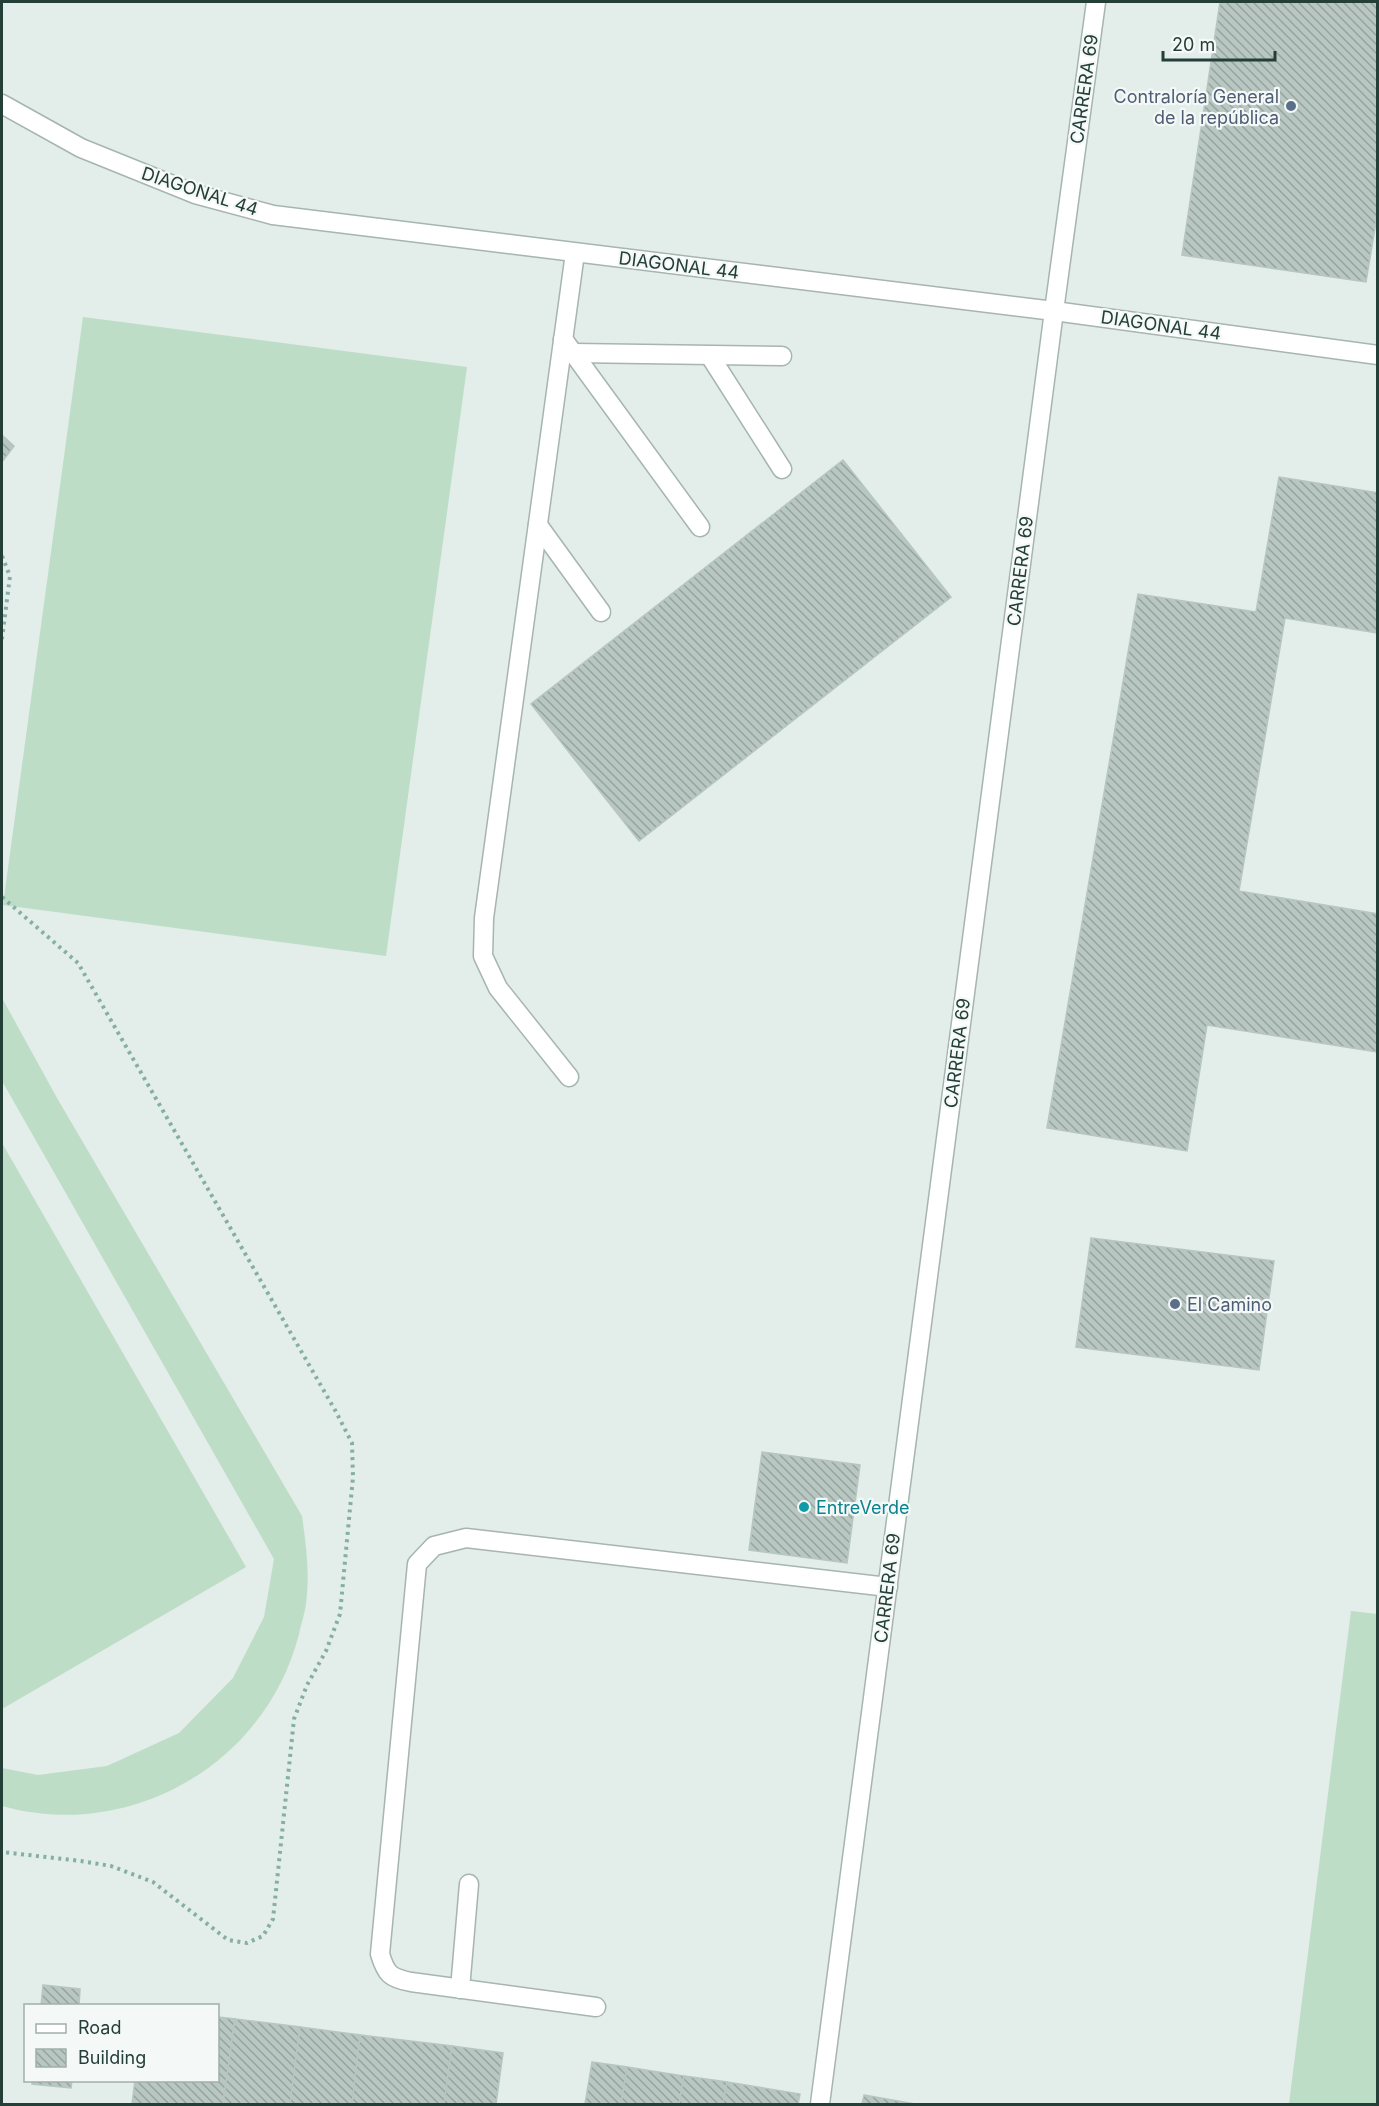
<svg xmlns="http://www.w3.org/2000/svg" width="1379" height="2106" font-family="Inter,sans-serif">
  <style>
    .pitch { fill: #bdddc7 }
    .building { fill: url(#building-back-hatch); stroke: #b6c6c0; stroke-width: 1.5 }
    .lines { fill: none; stroke-linecap: round; stroke-linejoin: round }
    .lane-casing { stroke: #a6b5b0; stroke-width: 21 }
    .street-casing { stroke: #a6b5b0; stroke-width: 21 }
    .path { stroke: #85afa4; stroke-width: 4; stroke-dasharray: 3 4.5; stroke-linecap: butt }
    .lane { stroke: #fff; stroke-width: 18 }
    .street { stroke: #fff; stroke-width: 18 }
    .service-dot { fill: #5c6f8a; stroke: #f4f9f7; stroke-width: 2 }
    .culture-dot { fill: #0f9aa8; stroke: #f4f9f7; stroke-width: 2 }
    .labels { text-anchor: middle; dominant-baseline: central; stroke-width: 4.5; stroke-linejoin: round; paint-order: stroke }
    .street-label { font-size: 18px; fill: #243e38; stroke: #f4f9f7 }
    .service-label { font-size: 18px; fill: #4e5e75; stroke: #f4f9f7; text-anchor: end }
    .culture-label { font-size: 18px; fill: #0d838f; stroke: #f4f9f7; text-anchor: start }
  </style>
  <defs>
    <pattern id="building-back-hatch" width="6" height="6" patternUnits="userSpaceOnUse" patternTransform="scale(1.5)"><rect width="6" height="6" fill="#b9c7c2"/><path d="M-1 5l2 2M0 0l6 6M5-1l2 2" fill="none" stroke="#96a39f"/></pattern>
  </defs>
  <rect width="100%" height="100%" fill="#e3ede9"/>
  <g class="pitch">
    <path d="M83,317L467,367L386,956L3,905Z"/>
    <path d="M2,998L57,1098L302,1516C306,1545 310,1573 306,1603C305,1613 301,1624 299,1634C266,1764 130,1842 2,1806V1768L38,1775L107,1766L179,1733L233,1678L264,1617L274,1559L2,1081Z"/>
    <path d="M2,1143L246,1567L2,1709Z"/>
    <path d="M1351,1611L1377,1614V2104H1289Z"/>
  </g>
  <g class="building">
    <path d="M1220,2H1378V210L1366,282L1182,255Z"/>
    <path d="M2,435L14,446L2,462Z"/>
    <path d="M843,460L951,597L639,841L531,704Z"/>
    <path d="M1279,477L1378,493V633L1285,618L1239,891L1378,914V1052L1207,1025L1187,1151L1047,1128L1138,594L1256,612Z"/>
    <path d="M1091,1238L1274,1261L1259,1370L1076,1347Z"/>
    <path d="M762,1452L860,1465L847,1563L749,1550Z"/>
    <path d="M43,1985L80,1989L79,2006H41Z"/>
    <path d="M218,2017L235,2019L223,2104H132L135,2080H218Z"/>
    <path d="M235,2019L300,2027L290,2104H223Z"/>
    <path d="M300,2027L360,2035L352,2104H290Z"/>
    <path d="M360,2035L452,2046L444,2104H352Z"/>
    <path d="M452,2046L503,2053L496,2104H444Z"/>
    <path d="M592,2062L627,2067L621,2104H585Z"/>
    <path d="M627,2067L684,2076L679,2104H621Z"/>
    <path d="M684,2076L727,2082L723,2104H679Z"/>
    <path d="M33,2080H72L71,2088L32,2084Z"/>
    <path d="M727,2082L800,2094L798,2104H723Z"/>
    <path d="M864,2095L915,2104H862Z"/>
  </g>
  <g class="lines">
    <defs>
      <g id="lane">
        <path d="M563,339L700,527"/>
        <path d="M574,353L782,356"/>
        <path d="M710,356L782,469"/>
        <path d="M538,525L601,612"/>
      </g>
      <g id="street">
        <path d="M2,104L81,148L195,194L273,215L1054,311L1378,355"/>
        <path d="M569,1077L498,988L483,956L484,918L575,253"/>
        <path d="M460,1989L469,1884"/>
        <path d="M596,2007L411,1982C390,1978 386,1974 380,1954L417,1564L434,1546L466,1538L888,1587"/>
        <path d="M820,2104L1054,311L1096,2"/>
      </g>
    </defs>
    <use href="#lane" class="lane-casing"/>
    <use href="#street" class="street-casing"/>
    <g class="path">
      <path d="M2,556L10,576L2,639"/>
      <path d="M2,897L78,963L335,1410L352,1443L353,1477L340,1614L326,1651L307,1685L294,1719L273,1919L263,1936L247,1943L228,1940L153,1882L111,1866L81,1861L2,1852"/>
    </g>
    <use href="#lane" class="lane"/>
    <use href="#street" class="street"/>
  </g>
  <g class="service-dot">
    <circle cx="1291" cy="106" r="6"/>
    <circle cx="1175" cy="1304" r="6"/>
  </g>
  <circle class="culture-dot" cx="804" cy="1507" r="6"/>
  <g class="labels">
    <g class="street-label">
      <text transform="translate(1084 89) rotate(-82)">CARRERA 69</text>
      <text transform="translate(200 191) rotate(18)">DIAGONAL 44</text>
      <text transform="translate(679 265) rotate(7)">DIAGONAL 44</text>
      <text transform="translate(1161 325) rotate(8)">DIAGONAL 44</text>
      <text transform="translate(1020 571) rotate(-83)">CARRERA 69</text>
      <text transform="translate(957 1053) rotate(-83)">CARRERA 69</text>
      <text transform="translate(887 1588) rotate(-83)">CARRERA 69</text>
    </g>
    <g class="service-label">
      <text x="1279" y="96">Contraloría General<tspan x="1279" dy="21">de la república</tspan></text>
      <text x="1187" y="1304" text-anchor="start">El Camino</text>
    </g>
    <g class="culture-label">
      <text x="816" y="1507">EntreVerde</text>
    </g>
  </g>
  <rect width="1379" height="2106" fill="none" stroke="#243e38" stroke-width="6"/>
  <rect x="24" y="2004" width="195" height="78" fill="#f4f9f7" stroke="#a1aeab" stroke-width="1.5"/>
  <rect x="36" y="2024" width="30" height="9" fill="#ffffff" stroke="#a1aeab" stroke-width="1.5"/>
  <text x="78" y="2034" font-size="18" fill="#243e38">Road</text>
  <rect x="36" y="2049" width="30" height="18" fill="url(#building-back-hatch)" stroke="#a1aeab" stroke-width="1.5"/>
  <text x="78" y="2064" font-size="18" fill="#243e38">Building</text>
  <path d="M1163 51v9h112v-9" fill="none" stroke="#243e38" stroke-width="3"/>
  <text x="1172" y="51" font-size="18" fill="#243e38" stroke="#f4f9f7" stroke-width="4.5" paint-order="stroke">20 m</text>
</svg>
